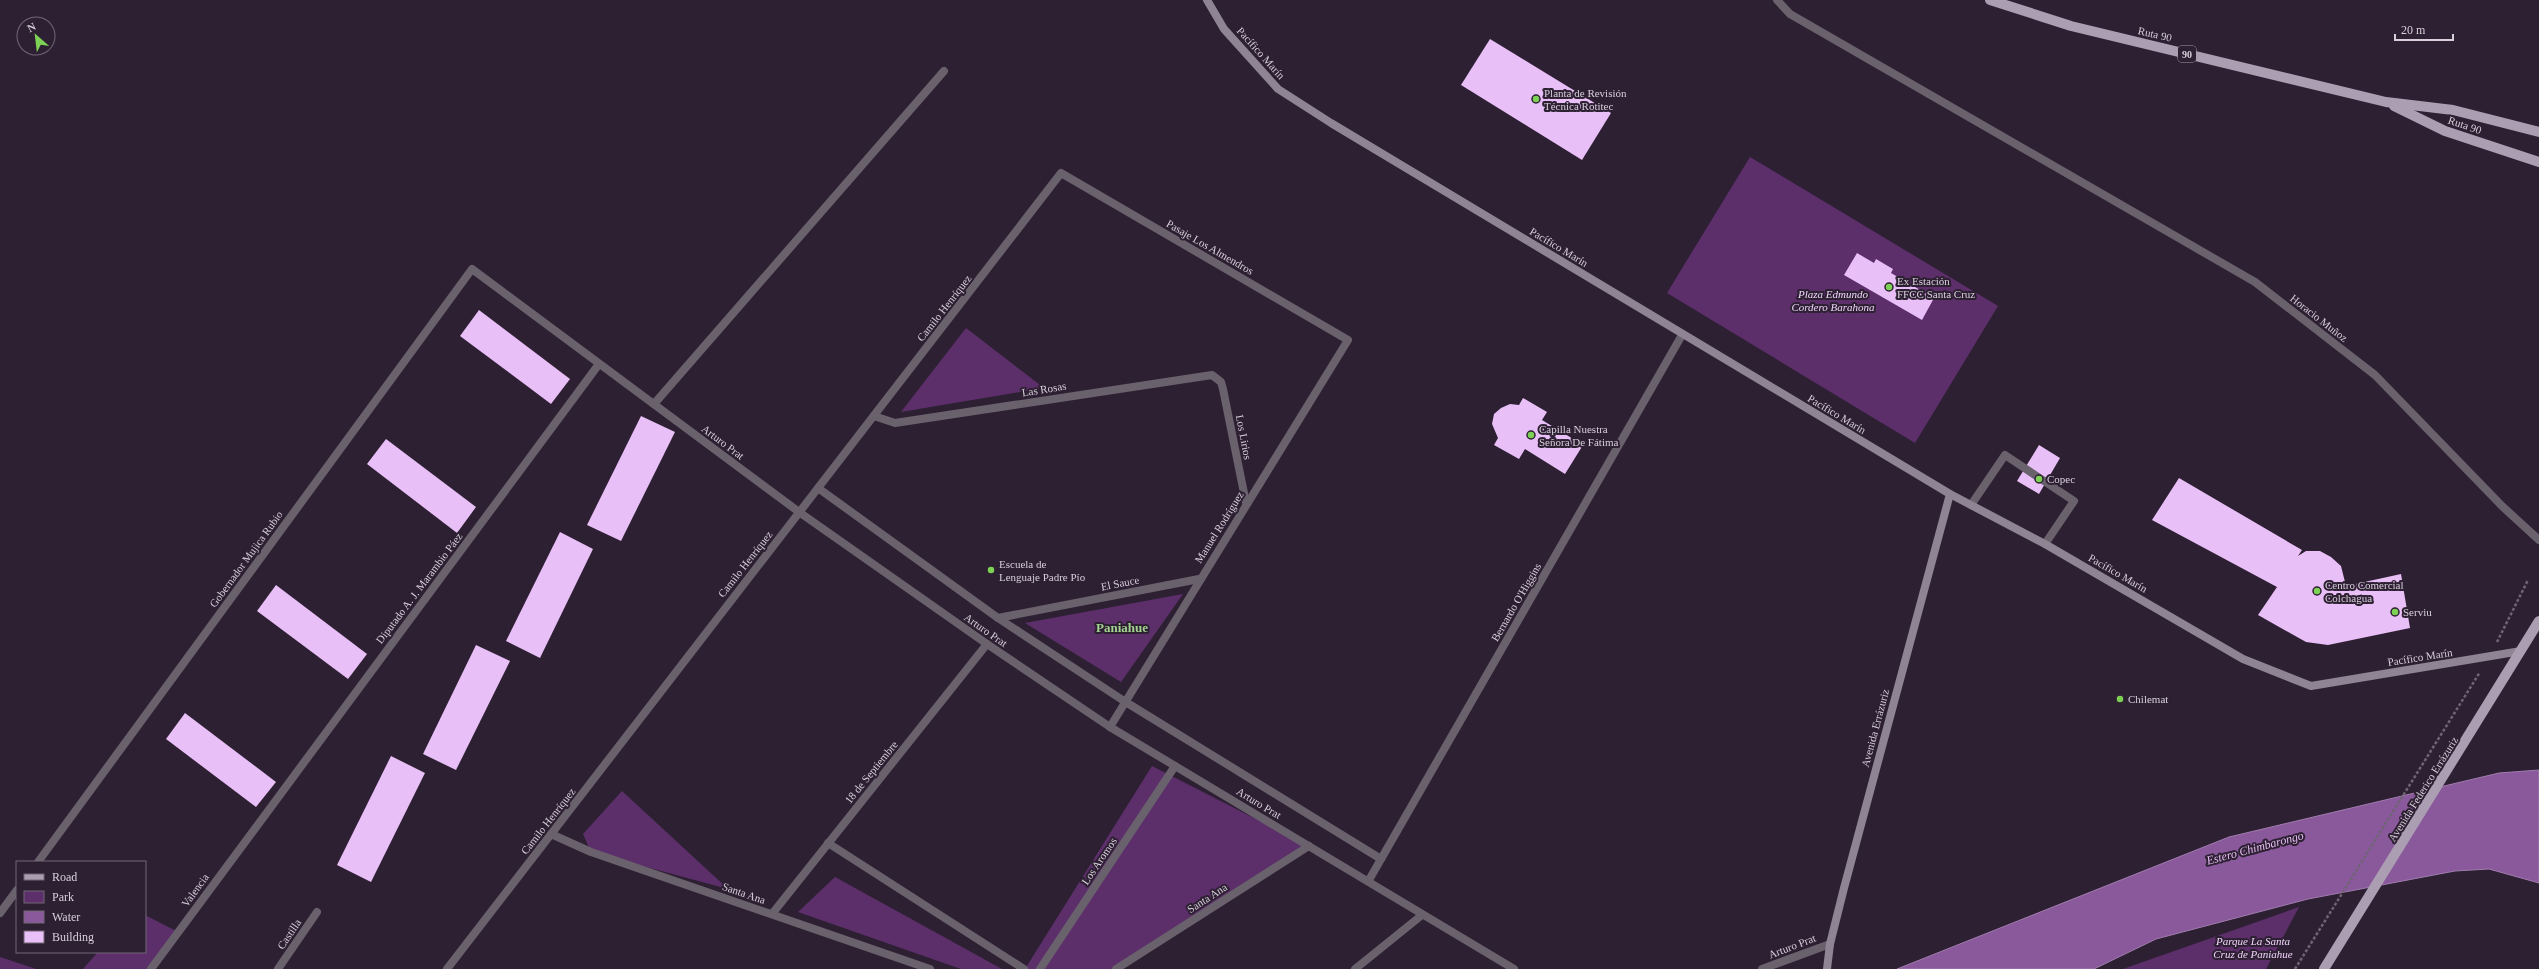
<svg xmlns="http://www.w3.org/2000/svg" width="2539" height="969" font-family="'Times New Roman',serif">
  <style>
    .green { fill: #5c2f6b }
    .water { fill: #89599b; stroke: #a17cae }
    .building { fill: #e9bff8 }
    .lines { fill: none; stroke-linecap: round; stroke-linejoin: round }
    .path { stroke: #706474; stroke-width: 2.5; stroke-dasharray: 3 2; stroke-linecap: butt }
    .lane { stroke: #69626c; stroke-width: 8 }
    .street { stroke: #69626c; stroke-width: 8 }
    .secondary { stroke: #8f8493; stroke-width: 8 }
    .primary { stroke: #ac9eb2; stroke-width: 10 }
    .poi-dot { fill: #7dd154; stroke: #2e2033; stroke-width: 1.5 }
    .labels { text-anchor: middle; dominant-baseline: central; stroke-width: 4; stroke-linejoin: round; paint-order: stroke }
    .shield { fill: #2e2033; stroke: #a59aa9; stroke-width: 1 }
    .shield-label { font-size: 10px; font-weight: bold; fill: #d8cfdb }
    .street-label { font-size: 11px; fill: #d8cfdb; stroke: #2e2033 }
    .poi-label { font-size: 11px; fill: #d8cfdb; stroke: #2e2033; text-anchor: start }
    .park-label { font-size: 11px; font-style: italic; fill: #efd4f9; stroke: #2e2033 }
    .water-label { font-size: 12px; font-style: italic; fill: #e5bef4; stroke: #2e2033 }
    .quarter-label { font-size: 13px; font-weight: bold; fill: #a5d392; stroke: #2e2033 }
  </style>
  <rect width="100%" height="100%" fill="#2e2033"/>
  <g class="green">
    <path d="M1750,157L1998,306L1915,443L1667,293Z"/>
    <path d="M966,328L1044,388L901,412Z"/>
    <path d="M1183,594L1121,682L1025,623Z"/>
    <path d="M1152,766L1309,846L1116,969H1025Z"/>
    <path d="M622,791L728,889L591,852L583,834Z"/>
    <path d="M835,877L1002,969H961L798,912Z"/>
    <path d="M2299,907L2266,969H2123Z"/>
    <path d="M145,915L180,933L153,969H83L98,952H145Z"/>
    <path d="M0,957L36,969H0Z"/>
  </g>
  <path class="water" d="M2539,770V883L2489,869L2455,871L2308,899L2156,939L2094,969H1897L2229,837L2499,773Z"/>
  <g class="building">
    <path d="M1490,39L1611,113L1582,160L1461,85Z"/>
    <path d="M1857,253L1874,263L1876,259L1893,269L1891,273L1934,298L1922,320L1844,275Z"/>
    <path d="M479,310L570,379L551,404L460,336Z"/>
    <path d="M1523,398L1547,412L1542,420L1583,445L1565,474L1525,449L1519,459L1494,445L1498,438L1492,424L1494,414L1501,408L1510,404L1519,405Z"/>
    <path d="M641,416L675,432L621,541L587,525Z"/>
    <path d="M386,439L476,507L457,533L367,464Z"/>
    <path d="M2039,445L2060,458L2039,494L2017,481Z"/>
    <path d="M2179,478L2302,550L2298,556L2306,551H2320L2331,557L2341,566L2346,586L2401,574L2410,628L2328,645L2306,642L2258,615L2277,587L2152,520Z"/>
    <path d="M560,532L593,549L540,658L506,641Z"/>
    <path d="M276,585L367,654L348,679L257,611Z"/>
    <path d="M476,645L510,661L456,770L423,754Z"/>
    <path d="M185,713L276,782L256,807L166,739Z"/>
    <path d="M391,756L425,773L371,882L337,865Z"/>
  </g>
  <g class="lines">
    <g class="path">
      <path d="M2497,642L2528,580"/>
      <path d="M2295,969L2480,672"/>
    </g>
    <g class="lane">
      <path d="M1971,505L2005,455L2074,501L2045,544"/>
      <path d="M1355,969L1422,915"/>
    </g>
    <g class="street">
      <path d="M1777,0L1790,14L2255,282L2375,375L2502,506L2539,540"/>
      <path d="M654,404L944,71"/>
      <path d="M874,416L895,423L1212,375L1221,382L1223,389L1246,503"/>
      <path d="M818,488L998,618L1124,701L1381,859"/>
      <path d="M998,618L1199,579"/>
      <path d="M551,834L591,852L930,969"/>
      <path d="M828,843L1024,969"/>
      <path d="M38,862L472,269L799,512L987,644L1110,727L1514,969"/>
      <path d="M1369,880L1682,335"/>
      <path d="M0,913L17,890"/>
      <path d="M772,914L987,644"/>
      <path d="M151,969L599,364"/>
      <path d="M278,969L317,912"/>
      <path d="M447,969L1061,173L1348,340L1110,727"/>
      <path d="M1040,969L1175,766"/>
      <path d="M1116,969L1309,846"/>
      <path d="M1762,969L1830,944"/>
    </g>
    <g class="secondary">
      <path d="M1207,0L1224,29L1278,89L1331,123L1950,494L2045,544L2243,659L2311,686L2521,651"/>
      <path d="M1827,969L1830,944L1844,888L1950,494"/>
    </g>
    <g class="primary">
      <path d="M1990,0L2071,26L2386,102L2453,110L2539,132"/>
      <path d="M2394,106L2445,131L2539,162"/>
      <path d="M2324,969L2539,621"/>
    </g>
  </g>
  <g class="poi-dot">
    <circle cx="1536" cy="99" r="4"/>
    <circle cx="1889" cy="287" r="4"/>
    <circle cx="1531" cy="435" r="4"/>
    <circle cx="2039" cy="479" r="4"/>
    <circle cx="991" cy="570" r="4"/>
    <circle cx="2317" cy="591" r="4"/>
    <circle cx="2395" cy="612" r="4"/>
    <circle cx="2120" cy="699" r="4"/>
  </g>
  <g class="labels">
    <rect class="shield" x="2178" y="46" width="18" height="16" rx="3"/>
    <g class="shield-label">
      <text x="2187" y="54">90</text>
    </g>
    <g class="street-label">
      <text transform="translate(2155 34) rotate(13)">Ruta 90</text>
      <text transform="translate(1261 53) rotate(48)">Pacífico Marín</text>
      <text transform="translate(2465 125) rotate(19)">Ruta 90</text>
      <text transform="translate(1210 247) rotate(30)">Pasaje Los Almendros</text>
      <text transform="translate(1559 247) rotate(31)">Pacífico Marín</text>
      <text transform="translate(944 308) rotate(-52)">Camilo Henríquez</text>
      <text transform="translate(2319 318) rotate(38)">Horacio Muñoz</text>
      <text transform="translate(1044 389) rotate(-9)">Las Rosas</text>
      <text transform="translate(1837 414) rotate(31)">Pacífico Marín</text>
      <text transform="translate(1244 437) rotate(79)">Los Lirios</text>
      <text transform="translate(723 442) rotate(37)">Arturo Prat</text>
      <text transform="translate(1219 527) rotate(-58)">Manuel Rodríguez</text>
      <text transform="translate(246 559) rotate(-54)">Gobernador Mujica Rubio</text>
      <text transform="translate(745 564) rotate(-52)">Camilo Henríquez</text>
      <text transform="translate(2118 573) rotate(30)">Pacífico Marín</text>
      <text transform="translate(1120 583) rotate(-11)">El Sauce</text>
      <text transform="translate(419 588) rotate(-53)">Diputado A. J. Marambio Páez</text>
      <text transform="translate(1516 602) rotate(-60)">Bernardo O'Higgins</text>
      <text transform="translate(986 630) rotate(35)">Arturo Prat</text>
      <text transform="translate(2420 657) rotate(-9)">Pacífico Marín</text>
      <text transform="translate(1875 728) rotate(-75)">Avenida Errázuriz</text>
      <text transform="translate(871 772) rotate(-51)">18 de Septiembre</text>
      <text transform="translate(2423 789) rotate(-58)">Avenida Federico Errázuriz</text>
      <text transform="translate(1259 803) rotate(31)">Arturo Prat</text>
      <text transform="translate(548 821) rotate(-52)">Camilo Henríquez</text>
      <text transform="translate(1099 861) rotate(-56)">Los Aromos</text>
      <text transform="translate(195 890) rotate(-54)">Valencia</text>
      <text transform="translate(744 893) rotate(19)">Santa Ana</text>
      <text transform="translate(1207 898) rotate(-33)">Santa Ana</text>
      <text transform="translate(289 934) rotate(-56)">Castilla</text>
      <text transform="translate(1792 946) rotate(-21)">Arturo Prat</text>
    </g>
    <g class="poi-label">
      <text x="1544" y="93">Planta de Revisión<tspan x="1544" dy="13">Técnica Rotitec</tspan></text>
      <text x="1897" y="281">Ex Estación<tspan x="1897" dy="13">FFCC Santa Cruz</tspan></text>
      <text x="1539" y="429">Capilla Nuestra<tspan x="1539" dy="13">Señora De Fátima</tspan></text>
      <text x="2047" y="479">Copec</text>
      <text x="999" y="564">Escuela de<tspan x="999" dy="13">Lenguaje Padre Pío</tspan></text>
      <text x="2325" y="585">Centro Comercial<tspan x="2325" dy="13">Colchagua</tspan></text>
      <text x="2403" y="612">Serviu</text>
      <text x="2128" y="699">Chilemat</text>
    </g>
    <g class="park-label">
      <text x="1833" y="294">Plaza Edmundo<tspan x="1833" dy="13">Cordero Barahona</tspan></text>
      <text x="2253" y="941">Parque La Santa<tspan x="2253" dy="13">Cruz de Paniahue</tspan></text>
    </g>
    <g class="water-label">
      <text transform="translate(2255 848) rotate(-15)">Estero Chimbarongo</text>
    </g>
    <g class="quarter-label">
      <text x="1122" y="627">Paniahue</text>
    </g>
  </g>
  <rect x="16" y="861" width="130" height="92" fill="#2e2033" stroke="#726676"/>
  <rect x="24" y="874" width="20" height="6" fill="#ac9eb2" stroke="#726676"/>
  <text x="52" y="881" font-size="12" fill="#d8cfdb">Road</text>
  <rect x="24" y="891" width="20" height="12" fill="#5c2f6b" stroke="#726676"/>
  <text x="52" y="901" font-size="12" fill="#d8cfdb">Park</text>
  <rect x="24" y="911" width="20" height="12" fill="#89599b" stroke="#726676"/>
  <text x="52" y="921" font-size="12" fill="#d8cfdb">Water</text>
  <rect x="24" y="931" width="20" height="12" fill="#e9bff8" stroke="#726676"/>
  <text x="52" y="941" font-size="12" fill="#d8cfdb">Building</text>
  <g transform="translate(36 36) rotate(332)"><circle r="19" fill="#2e2033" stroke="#726676"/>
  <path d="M0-3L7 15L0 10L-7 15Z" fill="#7dd154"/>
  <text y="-6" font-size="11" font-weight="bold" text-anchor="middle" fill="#d8cfdb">N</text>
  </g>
  <path d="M2395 34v6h58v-6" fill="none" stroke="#d8cfdb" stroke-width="2"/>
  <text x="2401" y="34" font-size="12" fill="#d8cfdb" stroke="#2e2033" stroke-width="3" paint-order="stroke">20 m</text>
</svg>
